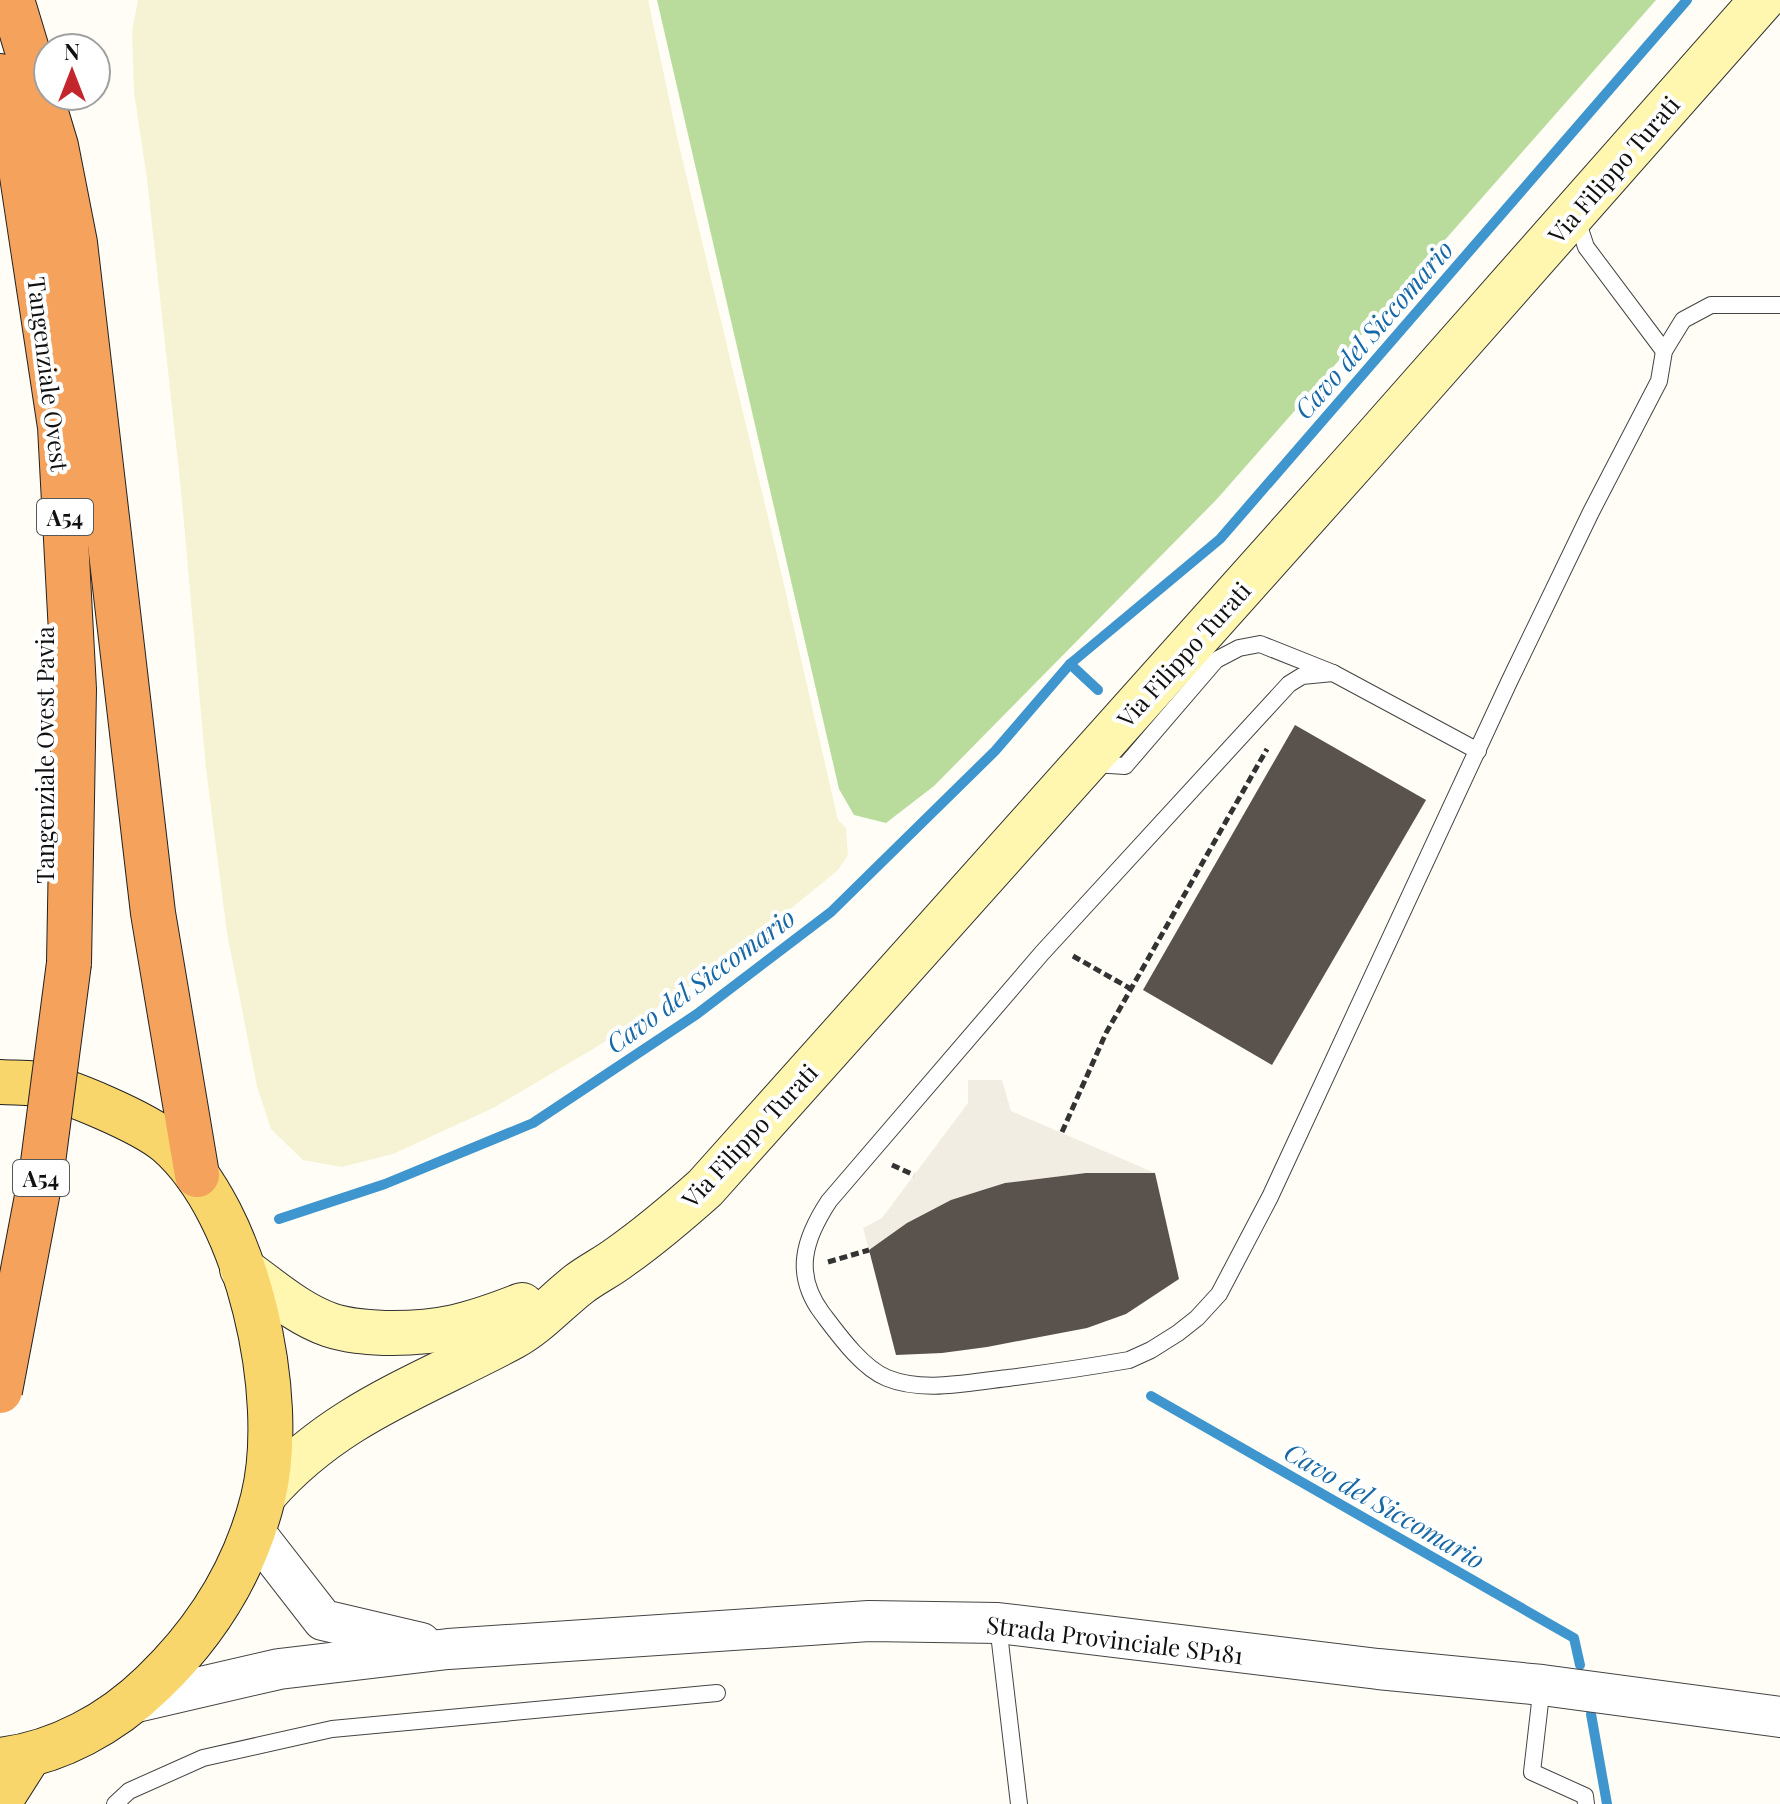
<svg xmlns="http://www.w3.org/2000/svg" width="1780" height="1804" font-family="'Playfair Display',serif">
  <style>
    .farmland { fill: #f6f3d4 }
    .forest { fill: #b9dc9c }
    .plaza { fill: #f1ede2 }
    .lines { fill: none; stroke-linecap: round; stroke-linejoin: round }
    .stream { stroke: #3f96cf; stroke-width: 10 }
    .building { fill: #5a524d }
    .service-casing { stroke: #444; stroke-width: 18 }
    .tertiary-casing { stroke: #444; stroke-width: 42 }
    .secondary-casing { stroke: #333; stroke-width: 46 }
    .primary-casing { stroke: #222; stroke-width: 46 }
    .motorway-casing { stroke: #222; stroke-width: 46 }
    .path { stroke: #333; stroke-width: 5; stroke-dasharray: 8 4; stroke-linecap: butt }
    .service { stroke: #fff; stroke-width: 16 }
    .tertiary { stroke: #fff; stroke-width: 40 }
    .secondary { stroke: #fff6b0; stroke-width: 44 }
    .primary { stroke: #f9d66b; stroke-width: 44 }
    .motorway { stroke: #f5a25d; stroke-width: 44 }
    .motorway-bridge-casing { stroke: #222; stroke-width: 46; stroke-linecap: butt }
    .motorway-bridge { stroke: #f5a25d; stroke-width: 44 }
    .labels { text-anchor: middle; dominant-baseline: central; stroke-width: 8; stroke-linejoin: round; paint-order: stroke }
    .shield { fill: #fff; stroke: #585858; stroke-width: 2 }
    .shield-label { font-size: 22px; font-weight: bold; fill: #111 }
    .street-label { font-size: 24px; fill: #111; stroke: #fff }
    .water-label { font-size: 26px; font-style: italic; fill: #1768a6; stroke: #fff }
  </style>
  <rect width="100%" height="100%" fill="#fffdf5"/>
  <path class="farmland" d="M138,0H648L678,141L778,559L838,820L846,828L848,855L838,870L721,966L598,1046L493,1108L393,1154L342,1167L303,1160L271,1129L257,1086L227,933L206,769L181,490L147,179L134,92L132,31Z"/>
  <path class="forest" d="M657,0H1656L1217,499L934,786L886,823L854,815L839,789Z"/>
  <path class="plaza" d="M968,1080H1002L1011,1111L1155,1173H1086L1005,1183L869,1250L863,1228L882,1218L968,1103Z"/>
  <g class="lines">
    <g class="stream">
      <path d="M1070,664L1098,690"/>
      <path d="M279,1219L385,1184L533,1123L697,1014L831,912L995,751L1070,664L1220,539L1687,0"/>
      <path d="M1151,1396L1574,1638L1580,1665"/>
      <path d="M1591,1714L1607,1804"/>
    </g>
  </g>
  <g class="building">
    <path d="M1295,725L1426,800L1272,1065L1143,990Z"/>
    <path d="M1086,1173H1155L1179,1279L1126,1314L1087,1328L987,1347L942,1353L896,1355L869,1250L907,1223L951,1200L1005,1183Z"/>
  </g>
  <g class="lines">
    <defs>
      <g id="service">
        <path d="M1576,217L1586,247L1664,351"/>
        <path d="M1333,673L1302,676L1289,684L1042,953L829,1201C804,1239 793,1274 822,1313C838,1334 862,1368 887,1378C924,1393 969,1382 1008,1378C1048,1373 1088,1367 1129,1360L1151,1350L1178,1333L1197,1318L1219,1294L1270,1197L1509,682L1591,512L1659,381L1664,351L1683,320L1711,305H1780"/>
        <path d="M1094,764L1125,766L1216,660L1239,648L1260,644L1333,673L1478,751"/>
        <path d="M998,1625L1019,1804"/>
        <path d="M1542,1685L1532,1772L1585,1796L1586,1804"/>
        <path d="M115,1804L129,1791L203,1758L332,1729L717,1693"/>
      </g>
      <g id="tertiary">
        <path d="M253,1530L323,1620L421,1643"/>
        <path d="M132,1703L279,1669L448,1649L869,1621L998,1623L1378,1669L1542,1685L1780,1717"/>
      </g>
      <g id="secondary">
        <path d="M242,1269C270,1289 298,1314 330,1325C348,1331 367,1332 385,1333C440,1334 471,1325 522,1305"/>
        <path d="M264,1495C334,1414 422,1386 513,1337C538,1323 557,1301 579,1284C592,1274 607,1267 620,1257C650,1236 678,1212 705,1188L1364,451L1762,0"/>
      </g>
      <g id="primary">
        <path d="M0,1082C12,1083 25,1082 36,1084C66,1089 145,1123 168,1143C248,1213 288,1397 263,1498C245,1570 206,1632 153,1683C112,1723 58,1753 0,1760"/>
        <path d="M0,1801L28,1757"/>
      </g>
      <g id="motorway">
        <path d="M12,0L56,146L75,243L153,913L197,1175"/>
        <path d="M0,76L17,143L60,427L74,689L69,963"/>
      </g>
    </defs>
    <use href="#service" class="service-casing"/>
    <use href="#tertiary" class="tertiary-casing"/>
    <use href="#secondary" class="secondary-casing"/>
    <use href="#primary" class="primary-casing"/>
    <use href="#motorway" class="motorway-casing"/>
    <g class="path">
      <path d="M1073,956L1131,989"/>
      <path d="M1062,1132L1106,1033L1267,749"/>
      <path d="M892,1165L914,1175"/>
      <path d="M828,1262L869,1250"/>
    </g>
    <use href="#service" class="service"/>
    <use href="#tertiary" class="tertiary"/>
    <use href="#secondary" class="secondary"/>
    <use href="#primary" class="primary"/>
    <use href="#motorway" class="motorway"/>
    <defs>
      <path id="motorway-bridge" d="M0,1391L42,1170L69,963"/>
    </defs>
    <use href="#motorway-bridge" class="motorway-bridge-casing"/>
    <use href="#motorway-bridge" class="motorway-bridge"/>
  </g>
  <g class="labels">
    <g class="shield">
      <rect x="37" y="499" width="56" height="36" rx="6"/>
      <rect x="13" y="1160" width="56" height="36" rx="6"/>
    </g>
    <g class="shield-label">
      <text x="65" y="517">A54</text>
      <text x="41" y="1178">A54</text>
    </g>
    <g class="street-label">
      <text transform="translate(1613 169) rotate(-49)">Via Filippo Turati</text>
      <text transform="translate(49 374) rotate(83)">Tangenziale Ovest</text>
      <text transform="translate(1183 654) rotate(-48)">Via Filippo Turati</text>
      <text transform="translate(44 755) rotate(-90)">Tangenziale Ovest Pavia</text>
      <text transform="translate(749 1135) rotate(-47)">Via Filippo Turati</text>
      <text transform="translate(1115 1639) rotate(7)">Strada Provinciale SP181</text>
    </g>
    <g class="water-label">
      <text transform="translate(1373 329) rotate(-49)">Cavo del Siccomario</text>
      <text transform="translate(700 980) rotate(-36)">Cavo del Siccomario</text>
      <text transform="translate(1385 1505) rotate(30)">Cavo del Siccomario</text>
    </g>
  </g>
  <g transform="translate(72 72)"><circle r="38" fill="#ffffff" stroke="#a0a0a0" stroke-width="2"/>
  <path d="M0-6L14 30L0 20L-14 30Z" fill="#c4262e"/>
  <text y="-12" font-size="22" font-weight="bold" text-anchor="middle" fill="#111111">N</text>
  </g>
</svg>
